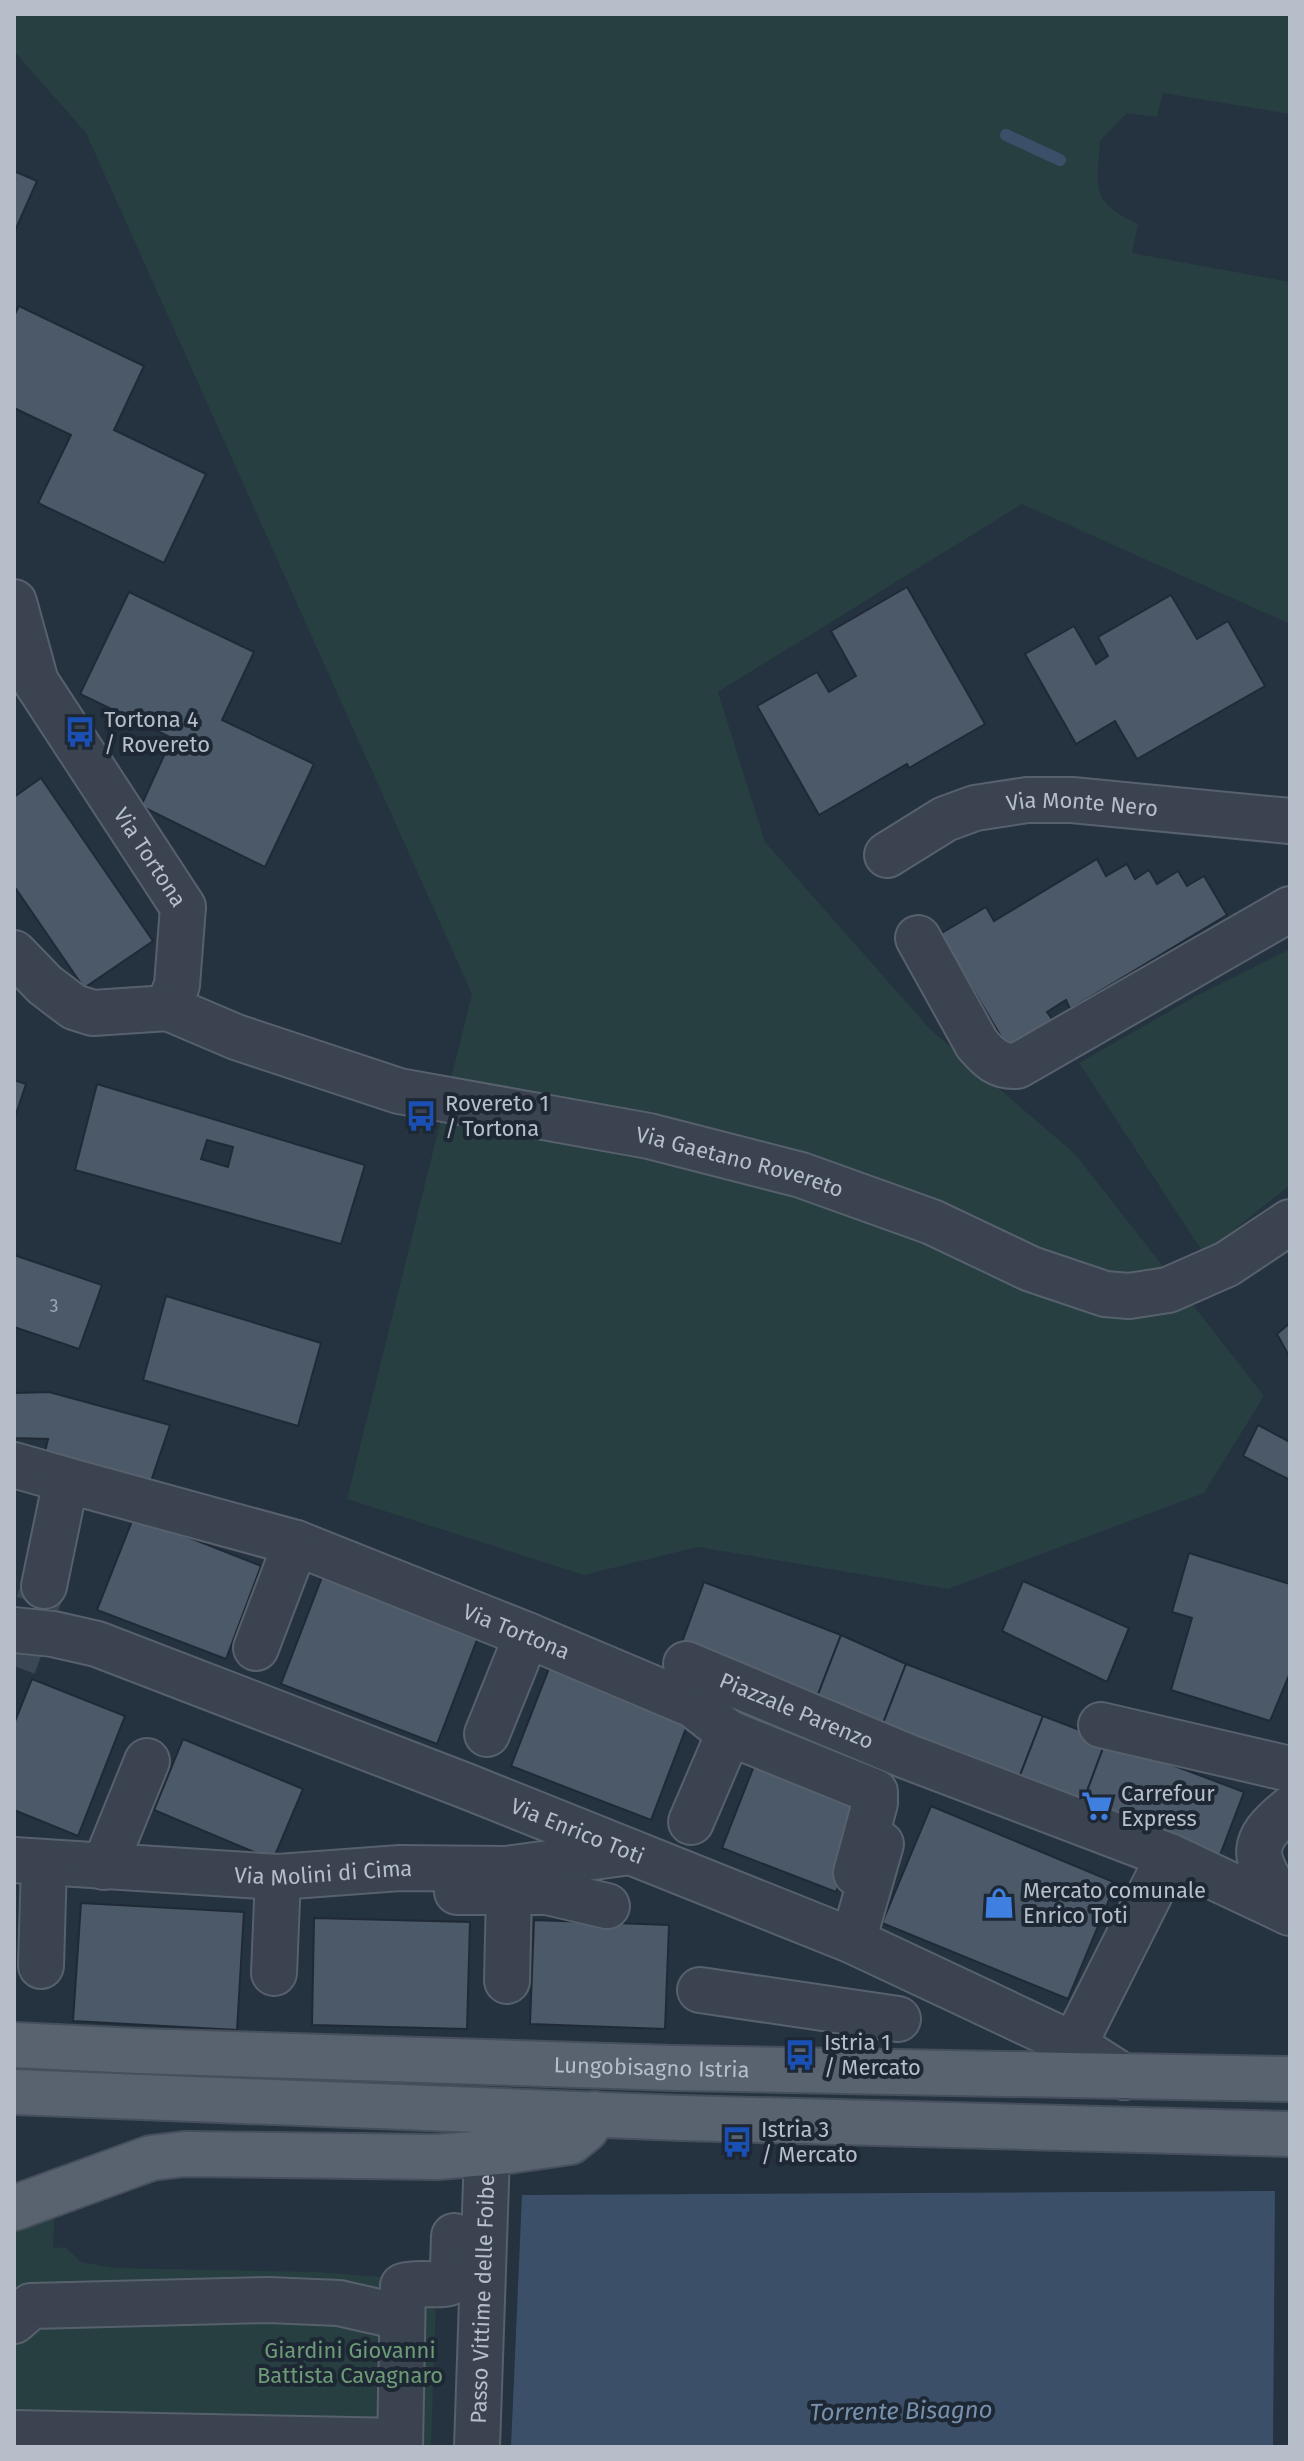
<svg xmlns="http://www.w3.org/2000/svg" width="1304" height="2461" font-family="'Fira Sans',sans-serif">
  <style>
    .green { fill: #273f40 }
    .water { fill: #3b5068 }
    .pier { fill: #253240 }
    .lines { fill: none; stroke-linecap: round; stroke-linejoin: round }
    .stream { stroke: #3b5068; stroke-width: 12 }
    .building { fill: #4c5968; stroke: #202a37; stroke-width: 2; fill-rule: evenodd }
    .minor-tunnel { stroke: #3b4755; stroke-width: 44; stroke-dasharray: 44 22; stroke-linecap: butt }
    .minor-casing { stroke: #57616d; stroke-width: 48 }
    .major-casing { stroke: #464f5c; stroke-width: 48 }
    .minor { stroke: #3a434f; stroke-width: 44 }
    .major { stroke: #58636f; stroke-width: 44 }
    .labels { text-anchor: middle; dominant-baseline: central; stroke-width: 8; stroke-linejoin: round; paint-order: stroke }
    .number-label { font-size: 18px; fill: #9ca5b2 }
    .poi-label { font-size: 22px; fill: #b6beca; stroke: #1e2835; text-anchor: start }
    .street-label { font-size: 22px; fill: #b6beca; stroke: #1e2835 }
    .park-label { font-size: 22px; fill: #6d9b76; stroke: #1e2835 }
    .water-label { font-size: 24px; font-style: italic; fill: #7790ac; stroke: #1e2835 }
  </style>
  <rect width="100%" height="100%" fill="#253240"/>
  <g class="green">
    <path d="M14,14H1290V114L1163,93L1157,117L1127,113L1100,141C1097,189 1090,202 1138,224L1132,253L1290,282V624L1022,504L718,692L765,842L929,1028L1076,1155L1264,1396L1204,1493L948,1589L698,1547L584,1575L347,1499L472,994L86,133L14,51Z"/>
    <path d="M1290,949V1185L1204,1254L1079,1063L1196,996Z"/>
    <path d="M55,2206L53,2247L66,2248L81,2262L115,2268L317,2272L383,2277L436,2300L431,2447H14V2221Z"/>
  </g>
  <path class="water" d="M1290,2191V2447H511L522,2195Z"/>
  <path class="pier" d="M1275,2187H1290V2447H1273Z"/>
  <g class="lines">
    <path class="stream" d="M1006,135L1060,160"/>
  </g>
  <g class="building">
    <path d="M14,171L37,181L14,233Z"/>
    <path d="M19,306L144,366L114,430L206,474L164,563L38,503L71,435L14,408V316Z"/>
    <path d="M907,587L985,724L909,768L907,764L819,815L757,706L817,672L829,692L856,676L831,631Z"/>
    <path d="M129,592L254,652L222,720L314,764L265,867L141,806L172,738L80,694Z"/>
    <path d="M1171,595L1197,639L1228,621L1265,686L1137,759L1115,721L1076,744L1025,654L1074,626L1096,664L1108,656L1098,637Z"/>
    <path d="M41,778L153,941L84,988L14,886V797Z"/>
    <path d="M1097,859L1106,876L1127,864L1135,879L1149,870L1157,884L1178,871L1187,886L1204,876L1227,915L1070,1009L1066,1000L1047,1012L1055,1023L1009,1050L940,934L986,907L994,921Z"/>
    <path d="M14,1080L26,1084L14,1120Z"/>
    <path d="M97,1084L365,1165L341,1244L75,1170ZM207,1140L233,1147L228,1167L201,1159Z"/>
    <path d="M14,1255L102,1285L79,1349L14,1327Z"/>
    <path d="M166,1296L321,1343L298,1426L143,1380Z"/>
    <path d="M1290,1323V1358L1277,1334Z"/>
    <path d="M49,1392L170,1425L149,1487L44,1456L48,1439L14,1438V1393Z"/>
    <path d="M1258,1425L1290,1442V1480L1243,1456Z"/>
    <path d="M134,1516L261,1566L226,1659L97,1610Z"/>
    <path d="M1189,1553L1290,1584V1673L1270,1721L1171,1690L1192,1618L1172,1612Z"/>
    <path d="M324,1572L480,1632L437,1744L281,1684Z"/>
    <path d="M1023,1581L1129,1628L1107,1682L1002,1631Z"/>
    <path d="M704,1582L841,1635L817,1697L681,1645Z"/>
    <path d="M841,1635L906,1664L882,1726L817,1697Z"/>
    <path d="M552,1661L691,1715L651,1820L511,1766Z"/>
    <path d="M906,1664L1043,1716L1019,1778L882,1726Z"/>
    <path d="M32,1679L125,1716L78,1836L14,1810V1724Z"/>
    <path d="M1043,1716L1106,1740L1083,1802L1019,1778Z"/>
    <path d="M183,1739L303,1789L273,1860L154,1810Z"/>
    <path d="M1106,1740L1244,1792L1220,1855L1083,1802Z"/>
    <path d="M759,1753L872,1797L836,1892L722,1848Z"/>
    <path d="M931,1806L1116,1883L1068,1999L882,1923Z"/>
    <path d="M81,1903L244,1912L237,2030L73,2021Z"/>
    <path d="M314,1918L470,1922L467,2029L312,2025Z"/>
    <path d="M534,1920L669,1925L665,2029L530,2024Z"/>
  </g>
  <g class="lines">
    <path class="minor-tunnel" d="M14,1666L44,1586"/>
    <defs>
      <g id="minor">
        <path id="s1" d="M14,602L36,682L183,907L177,985L168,1008"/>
        <path id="s2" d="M887,855L945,819L975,808L1027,800H1072L1290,821"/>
        <path d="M918,938L977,1044C989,1058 998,1067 1017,1066L1290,909"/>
        <path id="s3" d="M14,953L45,985L74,1007L93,1013L168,1008L236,1037L399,1091L649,1136L801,1175L932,1222L1031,1269L1105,1294L1129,1296L1168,1290L1227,1264L1290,1222"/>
        <path d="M14,1465L66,1480L44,1586"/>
        <path id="s4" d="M66,1480L296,1543L527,1635L693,1705L729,1733L875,1792V1803L856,1873"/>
        <path id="s5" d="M14,1630L53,1634L97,1644L466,1786L853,1941L1074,2045L1124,2077"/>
        <path d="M256,1648L296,1543"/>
        <path id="s6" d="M686,1664L906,1756L1169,1856L1290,1913"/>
        <path d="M1101,1725L1290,1769"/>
        <path d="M487,1734L527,1635"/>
        <path d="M691,1822L729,1733"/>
        <path id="s7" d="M14,1860L278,1877L400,1868L506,1869L630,1852"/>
        <path d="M104,1867L147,1761"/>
        <path d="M457,1892H509L507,1981"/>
        <path d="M509,1892H547L607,1906"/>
        <path d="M1286,1911C1261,1863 1239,1849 1290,1809"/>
        <path d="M853,1941L881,1844"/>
        <path d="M41,1966L44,1863"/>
        <path d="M274,1973L278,1877"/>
        <path d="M700,1990L898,2019"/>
        <path d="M1074,2045L1169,1856"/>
        <path d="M14,2321L31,2306L268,2300L339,2303L401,2317"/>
        <path d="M14,2433L400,2441"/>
        <path d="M400,2447L403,2286C421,2281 436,2287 449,2283L453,2266L454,2236"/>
        <path id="s8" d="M477,2447L487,2153"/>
      </g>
      <g id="major">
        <path id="s9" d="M14,2045L138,2051L674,2068L1290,2079"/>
        <path d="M14,2092L682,2118L1290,2134"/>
        <path d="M14,2208L151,2158L184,2154L438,2157L508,2151L570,2142L586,2129L594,2114"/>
      </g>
    </defs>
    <use href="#minor" class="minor-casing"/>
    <use href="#major" class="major-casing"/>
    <use href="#minor" class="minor"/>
    <use href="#major" class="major"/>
  </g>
  <defs>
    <symbol id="bus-bare" viewBox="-9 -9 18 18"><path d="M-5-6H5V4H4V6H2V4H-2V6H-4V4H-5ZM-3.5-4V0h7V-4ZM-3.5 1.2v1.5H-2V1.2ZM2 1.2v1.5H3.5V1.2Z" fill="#1a4fb4" stroke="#1e2835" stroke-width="2.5" paint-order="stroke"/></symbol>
    <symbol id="supermarket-bare" viewBox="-9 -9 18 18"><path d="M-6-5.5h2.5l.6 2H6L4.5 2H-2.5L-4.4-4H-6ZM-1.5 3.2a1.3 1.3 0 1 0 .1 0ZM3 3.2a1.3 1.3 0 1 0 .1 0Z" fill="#3f7fe0" stroke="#1e2835" stroke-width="2.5" paint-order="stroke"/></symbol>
    <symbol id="shop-bare" viewBox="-9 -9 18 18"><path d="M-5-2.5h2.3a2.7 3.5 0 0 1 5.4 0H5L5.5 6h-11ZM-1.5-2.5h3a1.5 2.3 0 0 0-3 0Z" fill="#3f7fe0" stroke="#1e2835" stroke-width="2.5" paint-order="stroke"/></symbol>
  </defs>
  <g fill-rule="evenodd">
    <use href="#bus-bare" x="58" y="710" width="44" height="44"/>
    <use href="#bus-bare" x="399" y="1094" width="44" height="44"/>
    <use href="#supermarket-bare" x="1075" y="1784" width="44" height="44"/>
    <use href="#shop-bare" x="977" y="1881" width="44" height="44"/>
    <use href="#bus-bare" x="778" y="2033" width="44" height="44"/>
    <use href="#bus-bare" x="715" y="2120" width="44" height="44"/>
  </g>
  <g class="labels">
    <g class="number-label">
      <text x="54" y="1306">3</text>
    </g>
    <g class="poi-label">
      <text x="104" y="719">Tortona 4<tspan x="104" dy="25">/ Rovereto</tspan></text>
      <text x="445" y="1103">Rovereto 1<tspan x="445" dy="25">/ Tortona</tspan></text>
      <text x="1121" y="1793">Carrefour<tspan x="1121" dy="25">Express</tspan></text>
      <text x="1023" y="1890">Mercato comunale<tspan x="1023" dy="25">Enrico Toti</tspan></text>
      <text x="824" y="2042">Istria 1<tspan x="824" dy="25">/ Mercato</tspan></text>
      <text x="761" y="2129">Istria 3<tspan x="761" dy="25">/ Mercato</tspan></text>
    </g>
    <g class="street-label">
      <text stroke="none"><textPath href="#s2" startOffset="208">Via Monte Nero</textPath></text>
      <text stroke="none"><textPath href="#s1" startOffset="292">Via Tortona</textPath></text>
      <text stroke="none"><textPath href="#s3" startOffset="770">Via Gaetano Rovereto</textPath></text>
      <text stroke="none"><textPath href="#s4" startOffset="476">Via Tortona</textPath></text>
      <text stroke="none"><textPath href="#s6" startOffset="120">Piazzale Parenzo</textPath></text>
      <text stroke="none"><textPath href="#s5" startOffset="600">Via Enrico Toti</textPath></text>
      <text stroke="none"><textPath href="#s7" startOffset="310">Via Molini di Cima</textPath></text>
      <text stroke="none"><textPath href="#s9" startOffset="638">Lungobisagno Istria</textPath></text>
      <text stroke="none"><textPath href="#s8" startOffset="148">Passo Vittime delle Foibe</textPath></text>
    </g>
    <g class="park-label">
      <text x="350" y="2350">Giardini Giovanni<tspan x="350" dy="25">Battista Cavagnaro</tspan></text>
    </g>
    <g class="water-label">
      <text transform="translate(901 2411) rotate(-1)">Torrente Bisagno</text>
    </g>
  </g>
  <rect width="1304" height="2461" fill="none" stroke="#b6beca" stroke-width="32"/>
</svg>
